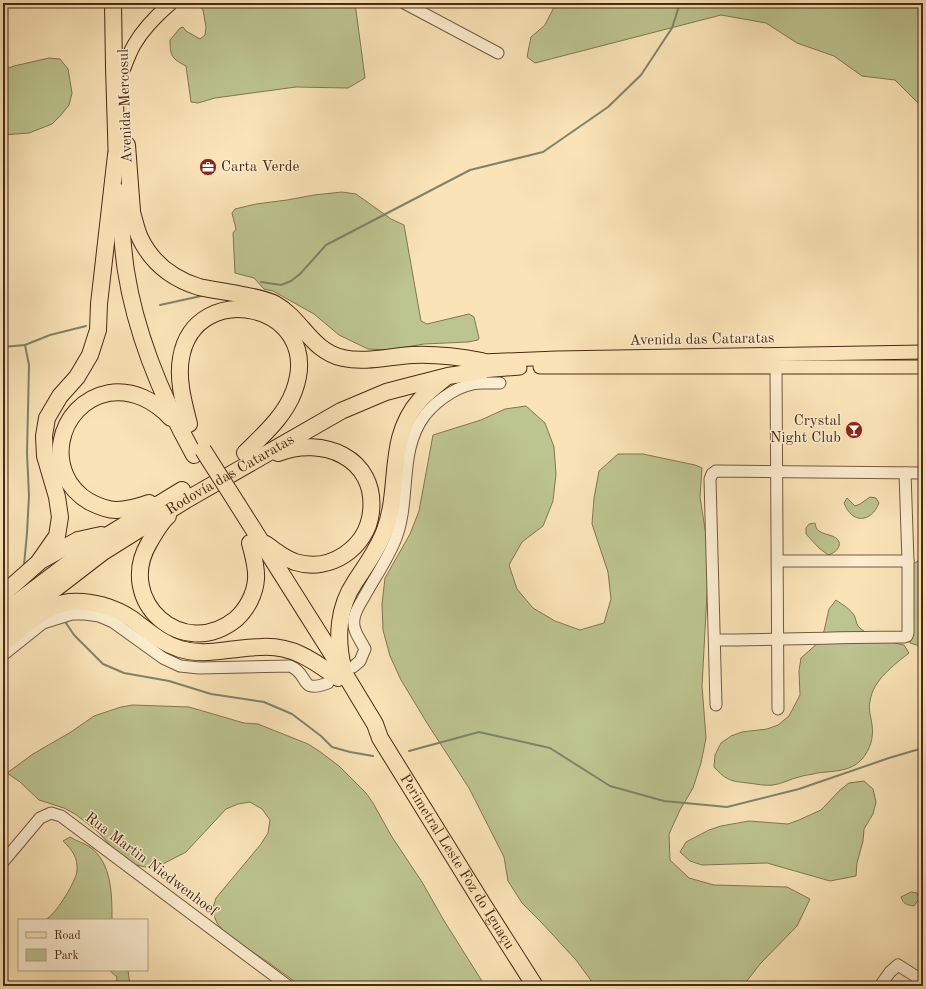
<svg xmlns="http://www.w3.org/2000/svg" width="926" height="989" font-family="'Old Standard TT',serif">
  <style>
    .green { fill: #bcc48f; stroke: #837652 }
    .lines { fill: none; stroke-linecap: round; stroke-linejoin: round }
    .stream { stroke: #7d836e; stroke-width: 2 }
    .minor-casing { stroke: #76583e; stroke-width: 13 }
    .major-casing { stroke: #4a2916; stroke-width: 15 }
    .highway-casing { stroke: #4a2916; stroke-width: 18 }
    .minor { stroke: #fcedd0; stroke-width: 11 }
    .major { stroke: #fae4b7; stroke-width: 13 }
    .highway { stroke: #fae4b7; stroke-width: 16 }
    .highway-bridge-casing { stroke: #4a2916; stroke-width: 18; stroke-linecap: butt }
    .highway-bridge { stroke: #fae4b7; stroke-width: 16 }
    .labels { text-anchor: middle; dominant-baseline: central; stroke-width: 3; stroke-linejoin: round; paint-order: stroke }
    .street-label { font-size: 15px; fill: #4a2916; stroke: #fcedd0 }
    .poi-label { font-size: 15px; fill: #4a2916; stroke: #fcedd0; text-anchor: start }
  </style>
  <rect width="100%" height="100%" fill="#fae4b7"/>
  <filter id="stains"><feTurbulence type="fractalNoise" baseFrequency=".005" numOctaves="4"/><feColorMatrix values="0 0 0 0 .2 0 0 0 0 .09 0 0 0 0 .02 0 0 0 .5 -.17"/></filter>
  <radialGradient id="worn" r=".72"><stop offset=".6" stop-color="#630" stop-opacity="0"/><stop offset="1" stop-color="#630" stop-opacity=".3"/></radialGradient>
  <g class="green">
    <path d="M197,3H355L365,78L348,88L296,87L215,98L198,103L191,102L186,66C172,59 170,56 170,40L180,28L183,27L186,31L200,39L205,35L206,27L203,10Z"/>
    <path d="M556,3H923V108L895,80L862,76L834,56L797,43L766,23L721,15L535,63L527,57L531,37L545,25Z"/>
    <path d="M49,58L60,59L68,69L72,93L69,105L61,115L52,124L29,133L3,135V70L14,66Z"/>
    <path d="M342,192L356,194L391,219L404,225L421,321L427,324L469,314L474,317L479,338L478,340L468,342L424,344L388,350L368,349L339,335L314,314L273,291L264,289L254,278L235,273L233,233L236,229L232,213L235,209L256,204L287,200L314,195Z"/>
    <path d="M526,406L545,423L554,447L556,474L553,501L543,526L522,542L509,565L517,589L533,608L555,621L580,630L604,623L611,599L608,572L592,524L594,498L599,471L618,454H643L695,465L702,468L700,497L708,548V575L702,686L706,738L701,763L693,788L680,810L669,834L670,860L689,878L714,885L787,887L810,899L797,926L760,964L743,986H595L576,960L541,922L522,903L508,881L504,857L469,788L427,723L401,680L390,656L383,630L382,604L385,578L410,534L419,511L433,435L481,420L505,409Z"/>
    <path d="M870,497L876,498L879,503C871,523 852,524 844,503L847,498L855,506L860,504Z"/>
    <path d="M815,523C816,527 816,529 819,531C823,534 827,534 832,536C845,541 839,552 828,555L819,548L806,534V528L809,524Z"/>
    <path d="M918,561H923V647L910,643L913,564Z"/>
    <path d="M836,600C843,605 851,609 855,617C856,621 857,626 860,628C872,639 890,642 904,645L909,653C894,665 873,680 870,701C868,710 871,716 872,725C874,737 870,750 862,759C851,772 832,771 817,773C811,775 804,775 799,777C790,779 782,784 773,785C764,786 757,784 748,783C731,781 727,781 714,767L715,755L721,743L731,736L742,732L767,729L778,725L789,716L800,695L799,671L801,658L819,642L824,631L829,609Z"/>
    <path d="M133,705L189,707L244,723L258,724L308,744L319,751L339,766L366,793L373,803L392,837L422,882L443,919L485,986H301L269,963L226,934L217,923L212,911L216,898L261,844L268,833L270,820L262,809L250,802L238,804L226,809L186,852L159,866L145,867L133,864L114,849L96,830L75,814L64,808L39,800L20,782L7,773L33,754L71,732L94,716L121,707Z"/>
    <path d="M864,781L873,789L876,802L873,814L864,829L863,841L857,863L856,876L830,881L767,863L702,865L690,861L680,852L686,842L709,830L721,826L749,821L788,824L799,820L821,810L840,790L849,783Z"/>
    <path d="M70,837C76,841 84,843 90,847C112,863 112,895 112,920H42C44,920 47,919 48,918C57,912 76,881 77,871C78,857 72,850 63,841Z"/>
    <path d="M911,892L917,893L919,899L914,906C907,905 903,904 901,897Z"/>
    <path d="M109,970H128L130,986H116L117,977Z"/>
  </g>
  <g class="lines">
    <g class="stream">
      <path d="M261,282L281,285L291,281L300,274L326,245L470,170L543,152L608,107L641,75L672,28L680,3"/>
      <path d="M160,305L201,296"/>
      <path d="M3,347L25,345L50,335L86,326"/>
      <path d="M24,565L27,533L29,496L27,453L29,365L25,345"/>
      <path d="M64,620L74,635L103,664L124,673L169,681L211,694L264,702L292,714L321,736L332,747L350,752L373,756"/>
      <path d="M409,751L479,732L550,748L610,786L664,801L727,807L799,789L889,758L923,748"/>
    </g>
    <defs>
      <g id="minor">
        <path d="M404,3L498,53"/>
        <path d="M776,368L778,709"/>
        <path d="M778,561H908"/>
        <path d="M715,640C778,640 841,637 904,637L907,636L908,633V561L905,473"/>
        <path d="M3,655L43,623L72,614H85L99,616L113,622L163,658L180,666L199,668L290,666C311,675 298,694 328,683"/>
        <path d="M353,667L360,661L365,649C360,639 352,630 354,619C355,611 360,604 364,597C375,577 388,559 396,538C411,499 398,450 425,415C438,399 461,383 482,383C488,383 494,383 500,383"/>
        <path d="M716,705L710,479L712,474L716,471L923,473"/>
        <path d="M3,862L40,818L51,813L61,816L288,986"/>
        <path d="M880,986L890,972L898,965L923,981"/>
      </g>
      <g id="major">
        <path d="M124,68C127,60 130,52 134,45C143,29 157,15 171,3"/>
        <path d="M482,361L557,358L923,352"/>
        <path d="M540,367H923"/>
        <path d="M482,371L520,368"/>
      </g>
      <g id="highway">
        <path d="M113,3L114,67L117,165"/>
        <path d="M127,145L132,211"/>
        <path d="M119,192C121,218 122,245 126,271C136,335 163,399 194,455"/>
        <path d="M131,209C134,218 136,229 140,238C152,263 173,279 199,287C211,290 225,291 238,294C250,297 264,298 275,304C302,319 311,351 343,358C366,363 390,356 413,355C436,354 460,357 482,361"/>
        <path d="M189,424C184,404 177,380 181,358C195,276 326,304 294,391C285,416 263,435 245,453"/>
        <path d="M149,503C138,507 127,510 116,510C107,510 98,506 90,502C42,475 56,403 109,393C133,389 155,401 171,418"/>
        <path id="s1" d="M238,505L346,676L375,724L380,738L484,906L535,986"/>
        <path d="M168,516C160,523 155,533 149,543C115,601 183,662 236,619C247,609 255,594 256,579C257,567 253,555 250,543"/>
        <path d="M266,544C275,551 284,558 295,562C330,573 367,548 371,512C377,457 322,436 278,453"/>
        <path d="M42,560L78,540L101,535"/>
        <path d="M3,594L38,563L57,536L60,517L57,497L45,456L44,436L47,418L60,396L77,377L90,355L98,330L99,304L116,155"/>
        <path d="M3,613L95,543L182,490"/>
        <path id="s2" d="M3,629L103,552L186,500L341,411L386,392L405,387L448,376L482,371"/>
        <path d="M3,643C22,629 45,605 69,602C91,600 114,607 132,619C148,631 161,643 180,649C197,654 212,652 228,650C239,649 250,647 261,647C293,645 314,661 338,678"/>
        <path d="M343,667C336,638 338,607 355,582C366,565 378,549 385,530C401,486 386,438 420,400C427,392 437,385 445,378"/>
      </g>
    </defs>
    <use href="#minor" class="minor-casing"/>
    <use href="#major" class="major-casing"/>
    <use href="#highway" class="highway-casing"/>
    <use href="#minor" class="minor"/>
    <use href="#major" class="major"/>
    <use href="#highway" class="highway"/>
    <defs>
      <path id="highway-bridge" d="M203,450L238,505"/>
    </defs>
    <use href="#highway-bridge" class="highway-bridge-casing"/>
    <use href="#highway-bridge" class="highway-bridge"/>
  </g>
  <defs>
    <symbol id="office-disc" viewBox="-11 -11 22 22"><circle r="9.5" fill="#8f2418" stroke="#fcedd0"/><path d="M-6-3h4V-5.5h4V-3h4V5H-6ZM-1-4.5V-3h2v-1.5ZM-6 0V1H6V0Z" fill="#fff"/></symbol>
    <symbol id="bar-disc" viewBox="-11 -11 22 22"><circle r="9.5" fill="#8f2418" stroke="#fcedd0"/><path d="M-6-5H6L.8 .8V4.5H3.5V6h-7V4.5H-.8V.8Z" fill="#fff"/></symbol>
  </defs>
  <g fill-rule="evenodd">
    <use href="#office-disc" x="198" y="157" width="20" height="20"/>
    <use href="#bar-disc" x="844" y="420" width="20" height="20"/>
  </g>
  <g class="labels">
    <g class="street-label">
      <text transform="translate(126 106) rotate(-92)">Avenida Mercosul</text>
      <text transform="translate(702 340) rotate(-1)">Avenida das Cataratas</text>
      <text stroke="none"><textPath href="#s2" startOffset="275">Rodovía das Cataratas</textPath></text>
      <text stroke="none"><textPath href="#s1" startOffset="419">Perimetral Leste Foz do Iguaçu</textPath></text>
      <text transform="translate(151 865) rotate(37)">Rua Martin Niedwenhoef</text>
    </g>
    <g class="poi-label">
      <text x="221" y="167">Carta Verde</text>
      <text x="841" y="421" text-anchor="end">Crystal<tspan x="841" dy="17">Night Club</tspan></text>
    </g>
  </g>
  <rect width="926" height="989" fill="none" stroke="#fae4b7" stroke-width="16"/>
  <rect x="4" y="4" width="918" height="981" fill="none" stroke="#4a2916" stroke-width="2"/>
  <rect x="8" y="8" width="910" height="973" fill="none" stroke="#4a2916"/>
  <rect x="18" y="919" width="130" height="52" fill="#fcedd0" stroke="#b59f86"/>
  <rect x="26" y="932" width="20" height="6" fill="#fae4b7" stroke="#b59f86"/>
  <text x="54" y="939" font-size="12" fill="#4a2916">Road</text>
  <rect x="26" y="949" width="20" height="12" fill="#bcc48f" stroke="#b59f86"/>
  <text x="54" y="959" font-size="12" fill="#4a2916">Park</text>
  <rect width="100%" height="100%" filter="url(#stains)"/>
  <rect width="100%" height="100%" fill="url(#worn)"/>
</svg>
